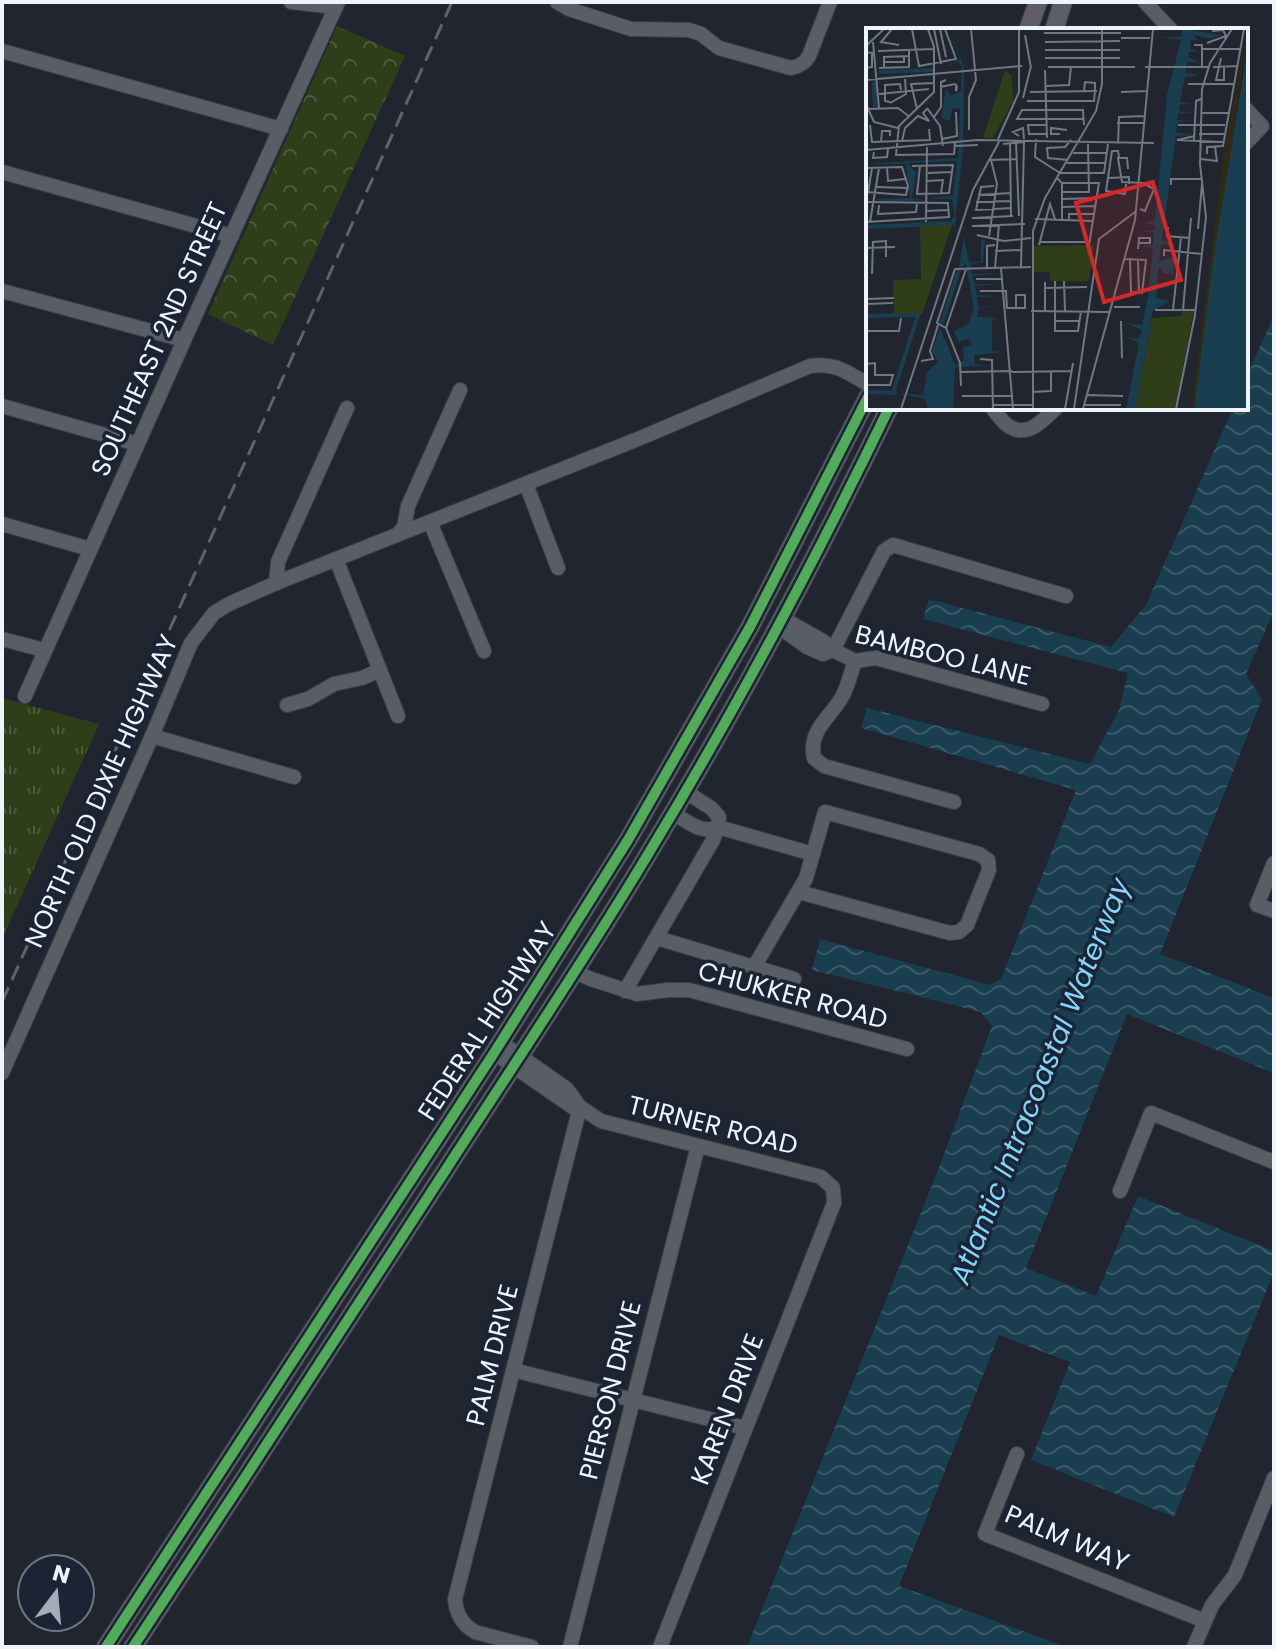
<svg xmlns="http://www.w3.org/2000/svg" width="1276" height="1649" font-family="Poppins,sans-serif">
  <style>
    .grass { fill: url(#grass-tufts) }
    .park { fill: url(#park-crowns) }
    .water { fill: url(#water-waves) }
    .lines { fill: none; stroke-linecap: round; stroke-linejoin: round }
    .minor-casing { stroke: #3c4049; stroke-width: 16 }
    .major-casing { stroke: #3c4049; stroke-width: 20 }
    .minor { stroke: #595e66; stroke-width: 14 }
    .major { stroke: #5e5d65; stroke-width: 18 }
    .rail { stroke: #60636b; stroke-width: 3; stroke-dasharray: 16 8; stroke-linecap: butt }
    .cycleway-casing { stroke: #1a2435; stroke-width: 15 }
    .cycleway { stroke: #51ab58; stroke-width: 10 }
    .labels { text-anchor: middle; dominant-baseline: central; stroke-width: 7; stroke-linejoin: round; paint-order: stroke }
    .street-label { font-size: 26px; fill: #eef4fd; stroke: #1a2435 }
    .water-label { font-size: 28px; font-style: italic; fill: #82d5fa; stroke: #1a2435 }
    .inset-river { fill: none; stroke: #193e4f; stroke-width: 4 }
    .inset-road { fill: none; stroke: #727881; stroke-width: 2 }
    .view { fill: #d62828; fill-opacity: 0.15; stroke: #d62828; stroke-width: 4 }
    .inset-edge { fill: none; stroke: #eef4fd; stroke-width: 4 }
  </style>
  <defs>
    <pattern id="grass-tufts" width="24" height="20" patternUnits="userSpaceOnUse" patternTransform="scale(2)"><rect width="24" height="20" fill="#303d19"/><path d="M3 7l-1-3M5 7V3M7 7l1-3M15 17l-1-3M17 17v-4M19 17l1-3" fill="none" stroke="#4e5a3b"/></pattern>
    <pattern id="park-crowns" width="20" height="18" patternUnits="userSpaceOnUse" patternTransform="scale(2)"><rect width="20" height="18" fill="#303d19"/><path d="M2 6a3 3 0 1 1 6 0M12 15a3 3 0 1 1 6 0" fill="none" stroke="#4e5a3b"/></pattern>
    <pattern id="water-waves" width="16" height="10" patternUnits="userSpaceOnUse" patternTransform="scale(2)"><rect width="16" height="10" fill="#193e4f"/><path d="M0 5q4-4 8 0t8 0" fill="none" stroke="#3b5a69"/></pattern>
  </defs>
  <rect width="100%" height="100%" fill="#20252f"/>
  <path class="grass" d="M2,698L99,724L2,939Z"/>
  <path class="park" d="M337,26L405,56L273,345L208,314Z"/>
  <path class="water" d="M1274,315V611L1246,674L1262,699L1160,954L1274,998V1073L1127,1014L1026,1268L1096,1296L1138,1196L1274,1251V1272L1174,1517L1031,1460L1070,1362L999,1335L899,1586L1067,1647H747L940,1165L992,1026L981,1012L812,970L820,939L990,985L1001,979L1076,790L861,728L867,708L1090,764L1119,710L1128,673L923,619L929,599L1111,647L1146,605L1233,408H1246V378Z"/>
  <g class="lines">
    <defs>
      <g id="minor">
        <path d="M291,2L336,7"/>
        <path d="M557,2L569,9L631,29L689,30L701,34L719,48L791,68C800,66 805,63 809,56L830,2"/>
        <path d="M1145,2L1171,30"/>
        <path d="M2,51L281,129"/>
        <path d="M1246,109L1262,126L1246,143"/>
        <path d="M2,172L232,236"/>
        <path d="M2,291L184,340"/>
        <path d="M2,406L137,444"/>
        <path d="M992,408C997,414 1004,424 1010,427C1029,438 1044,419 1056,408"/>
        <path d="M526,484L558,568"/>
        <path d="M430,522L484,651"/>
        <path d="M2,524L90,549"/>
        <path d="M398,534L404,527L408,506L460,390"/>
        <path d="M336,559L398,716"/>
        <path d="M276,583L278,562L347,408"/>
        <path d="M782,618L823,641L833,650L855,661L876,658L1042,704"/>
        <path d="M778,626L807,647L823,654L833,650"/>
        <path d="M2,639L44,650"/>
        <path d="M833,650L884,551L893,545L1066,596"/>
        <path d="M855,661C851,672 848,686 842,697C830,718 808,730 814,758L824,766L954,802"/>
        <path d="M25,696L195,316L338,2"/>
        <path d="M287,705L308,699L334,684L362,678L380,670"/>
        <path d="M152,736L294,777"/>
        <path d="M673,813C687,821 702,835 718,827L813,854"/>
        <path d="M1274,863L1257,905L1274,911"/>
        <path d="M657,938L794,979"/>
        <path d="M754,967L806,878L825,812L979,854L988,860L989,870L967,925L959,932L950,933L799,892"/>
        <path d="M575,972L591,979L637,994L668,990H689L907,1049"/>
        <path d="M625,991L713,840L718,827L719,817L711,808L686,792"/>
        <path d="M500,1042L567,1089L580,1107L601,1121L821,1177L833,1188L834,1203L660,1647"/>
        <path d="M494,1053L574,1108L580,1107"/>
        <path d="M2,1073L152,736L191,643L214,613L229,604L276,583L638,439L810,366C836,362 847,373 868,384"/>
        <path d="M1120,1191L1151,1113L1274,1162"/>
        <path d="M513,1370L745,1428"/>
        <path d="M1017,1454L985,1534L1205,1621"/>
        <path d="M532,1647L475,1632C462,1624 456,1614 455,1599L580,1107"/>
        <path d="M570,1647L698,1146"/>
        <path d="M1194,1647L1212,1605L1235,1575L1274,1478"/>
      </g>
      <g id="major">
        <path d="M1028,30L1038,2"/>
        <path d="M1054,30L1063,2"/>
        <path d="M106,1647L494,1053L628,840L750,627L868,397"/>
        <path d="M133,1647C238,1489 342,1330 445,1171C514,1064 585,960 650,851C737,708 816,559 889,408"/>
      </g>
    </defs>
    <use href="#minor" class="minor-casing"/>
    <use href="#major" class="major-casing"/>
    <use href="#minor" class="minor"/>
    <use href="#major" class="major"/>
    <path class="rail" d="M2,1002L452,2"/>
    <defs>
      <g id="cycleway">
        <path d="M106,1647L494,1053L628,840L750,627L868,397"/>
        <path d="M133,1647C238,1489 342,1330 445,1171C514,1064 585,960 650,851C737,708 816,559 889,408"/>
      </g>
    </defs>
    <use href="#cycleway" class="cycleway-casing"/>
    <use href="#cycleway" class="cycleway"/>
  </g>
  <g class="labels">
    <g class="street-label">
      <text transform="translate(159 339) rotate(-66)">SOUTHEAST 2ND STREET</text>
      <text transform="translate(943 655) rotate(14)">BAMBOO LANE</text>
      <text transform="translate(101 791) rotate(-66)">NORTH OLD DIXIE HIGHWAY</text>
      <text transform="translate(793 995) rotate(15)">CHUKKER ROAD</text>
      <text transform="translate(487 1021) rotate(-57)">FEDERAL HIGHWAY</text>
      <text transform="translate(713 1125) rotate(14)">TURNER ROAD</text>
      <text transform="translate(492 1355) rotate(-76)">PALM DRIVE</text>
      <text transform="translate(610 1390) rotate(-76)">PIERSON DRIVE</text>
      <text transform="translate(727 1409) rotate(-69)">KAREN DRIVE</text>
      <text transform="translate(1067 1538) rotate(23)">PALM WAY</text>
    </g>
    <g class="water-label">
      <text transform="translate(1040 1081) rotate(-68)">Atlantic Intracoastal Waterway</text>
    </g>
  </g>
  <g transform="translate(866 28)">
    <rect width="382" height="382" fill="#20252f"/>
    <path d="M228,217L223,253H184L183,244H166V218ZM317,283H328L309,381H269L286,290L316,288Z" fill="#303d19"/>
    <path d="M139,42L146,48L147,73L127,110H117Z" fill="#303d19"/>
    <path d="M382,1L328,381H325L358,123Z" fill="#302a0f"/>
    <path d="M86,197L56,286L28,287L27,252L55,251L54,198Z" fill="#303d19"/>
    <path d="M83,1L98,39L97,122L89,191L86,171L59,170L87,168L91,133L42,135L50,145L46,170L57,172L21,174L9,171L44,170L40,136H0L92,130L94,81L86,80L84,93L75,90L80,61L85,67L95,64L96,38L92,34L70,42L94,32ZM317,1L355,7L344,11L327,7L332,12L324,13L325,21L332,23L323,24L322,29L333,34H321L319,45L334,47L319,49L314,74L327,76H314L313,83L327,85H313L311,92L327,93L312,94L310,104L328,107L310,108L296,212L310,217H295L293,233L308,229L307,246L297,245L293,238L291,255L306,258L291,261L290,270L304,273L287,283L269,381H260L273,315L260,309L273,311L276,302L260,295L276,297L282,269L287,220L275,218L287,217L288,205L274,203L289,202V197L276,195L289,192L301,67L315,12L294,9H315ZM382,18V381H328L348,225ZM98,208L103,235L115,233V212H119L117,234L104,236L106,246L132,245L106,248L109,256H133L109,258L111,267L132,268L111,269L113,279L132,278L113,280L111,289L134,290L126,292V323L139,324L108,327L109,336L123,338L89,339L87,381H62L59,371L31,365L57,367L61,345L72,333L66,324L74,299L89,337L98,333L97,319L106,318L103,310L92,314L88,303L102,296L108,282L100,236L93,240Z" fill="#193e4f"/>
    <path class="inset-river" d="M13,44L68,42M8,54L9,79M0,199L87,195L89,189M0,288L52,287L27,365M75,297L93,242M0,364L31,365"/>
    <path class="inset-road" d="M26,1L15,14L33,17M46,1L53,38L90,31L79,1M62,1L68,19V64L33,98L30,127L88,126L89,115M68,1L75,36M74,1L80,29M178,5H255M159,7L165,40M255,10H284M7,14L13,80M179,14L254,13M341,15L360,8L357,2L346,3M328,17H336V39M0,18L18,1M336,21H375M179,22H254M12,23L68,21M0,24L6,25V39L0,40M179,30H254M355,30L350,52H358V39M18,34H38V28M182,39H269M279,39H342M347,39L372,38M13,40L43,39V22M18,40V29L44,28M179,42L181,110M0,52L156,38M322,56H368M180,58L203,57L205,39M74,59L89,56L90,57L91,59L90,63V58M218,63L219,54L229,55V63M164,64L231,63M255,64L281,63M13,66L63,61M157,70L165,38M161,73H228L229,63M24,74L19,73V57L34,56L35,62M24,75L40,66L39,51M0,76L8,94L32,100M61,80L74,98L77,118M0,81L32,80L44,89M51,81L45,56L69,55M336,85H362M68,89L75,79V54L80,52M218,91H151L156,82H217V83L218,97M251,95H278M4,97L6,114L64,112L63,101M181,97H162L163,106H181M312,97H359M103,102V69L110,52L105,1M194,106H185V100L201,102M333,106H358M153,108L147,104L157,100L158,111M329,108L311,112L357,114M76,111L91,108L90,84M132,111L153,64V1M170,111L169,129L194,145M328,112L330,73L335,71M36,113L39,100L52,88L63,93L57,85L61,81M15,114L16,103H24V108M150,114L153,188M137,116L158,114L155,239M144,116L145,188M222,116L223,164M252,116L253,89L278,88M88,118L112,117M0,122L111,112L288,115M8,124L7,130L21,129L22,121M207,125H241M341,126V119L357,118L378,1M253,129L252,123H246L240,163L259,166L260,156M335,131L351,133L349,119M202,132L182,130L181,120L199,119L205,112M201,135H240M46,138L87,137L83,165L51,166L54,138M0,140L36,139L42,158L40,167L0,164M21,140L22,153L39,151M262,141L261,130H252L256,154L277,155M62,145L86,144M194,145H238L242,116M191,150L196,155H233L223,217M242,150L263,149V156M61,153L77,152L75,165M305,157V151H336M128,158L115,159L110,182L145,180M11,159L42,160M197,164H224M2,165L6,140M112,167L145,165M196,171L230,170M0,174L82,175L83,189L0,194M110,174L145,173M13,177L12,186L50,184L51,176M196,179L229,178M274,181L279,183L288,161L277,155M59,183L83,182M106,190L147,188M169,191L227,193M196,191V155M203,191V186H228M4,194L13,140M60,194L61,119M106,198L159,196M302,199L301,208L324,210M332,201L336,156M111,207L138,213L165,210M123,208L131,156L125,132L151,131M173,214H224M173,217L184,176L189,191M0,220L29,219M272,221L273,210H284V215H273M129,223L155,222M298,228V222L336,226M259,231L280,232L276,265L265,264L264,232M272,232L273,265M121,240V218L129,217M129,240L133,197M135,240L147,381M6,246L7,214L20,213V229M110,251H135M189,253V303H212L215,283M198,253L199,283M179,254V284M179,260L221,259M114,263H140L141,280H159V267H150V280M0,271L28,270M0,276L27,275M248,279H274M289,282H329M307,282L315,209M317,282L325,190M165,283L244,284M189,293H214M255,293L256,330M80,300L71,295L89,241L165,239M0,303H33L35,290M114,331L126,332L127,381M55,333L67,331L64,323L72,297M0,336L9,335V347H27L24,357H0M95,344L146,343M146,344L206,343M95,358L94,335L80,300L100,241M166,364L185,363V344M220,367L257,368M96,368H147M127,377H167M219,377H255M35,381L107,162L134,112M167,381V203L179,170L230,83L236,56V1M199,381L207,335M208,381L233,211L269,184M217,381L269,192L287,1M310,381L329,287L340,189L334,136L336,61L344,35L366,1"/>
    <path class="view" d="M287,154L315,252L238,274L210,175Z"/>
    <rect width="382" height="382" class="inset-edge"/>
  </g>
  <rect width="1276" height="1649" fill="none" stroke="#eef4fd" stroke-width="8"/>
  <g transform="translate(56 1593) rotate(16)"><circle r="38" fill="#1a2435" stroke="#6f7785" stroke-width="2"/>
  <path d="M0-6L14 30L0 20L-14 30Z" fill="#a6acb5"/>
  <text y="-12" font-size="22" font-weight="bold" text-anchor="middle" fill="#eef4fd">N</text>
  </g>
</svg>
